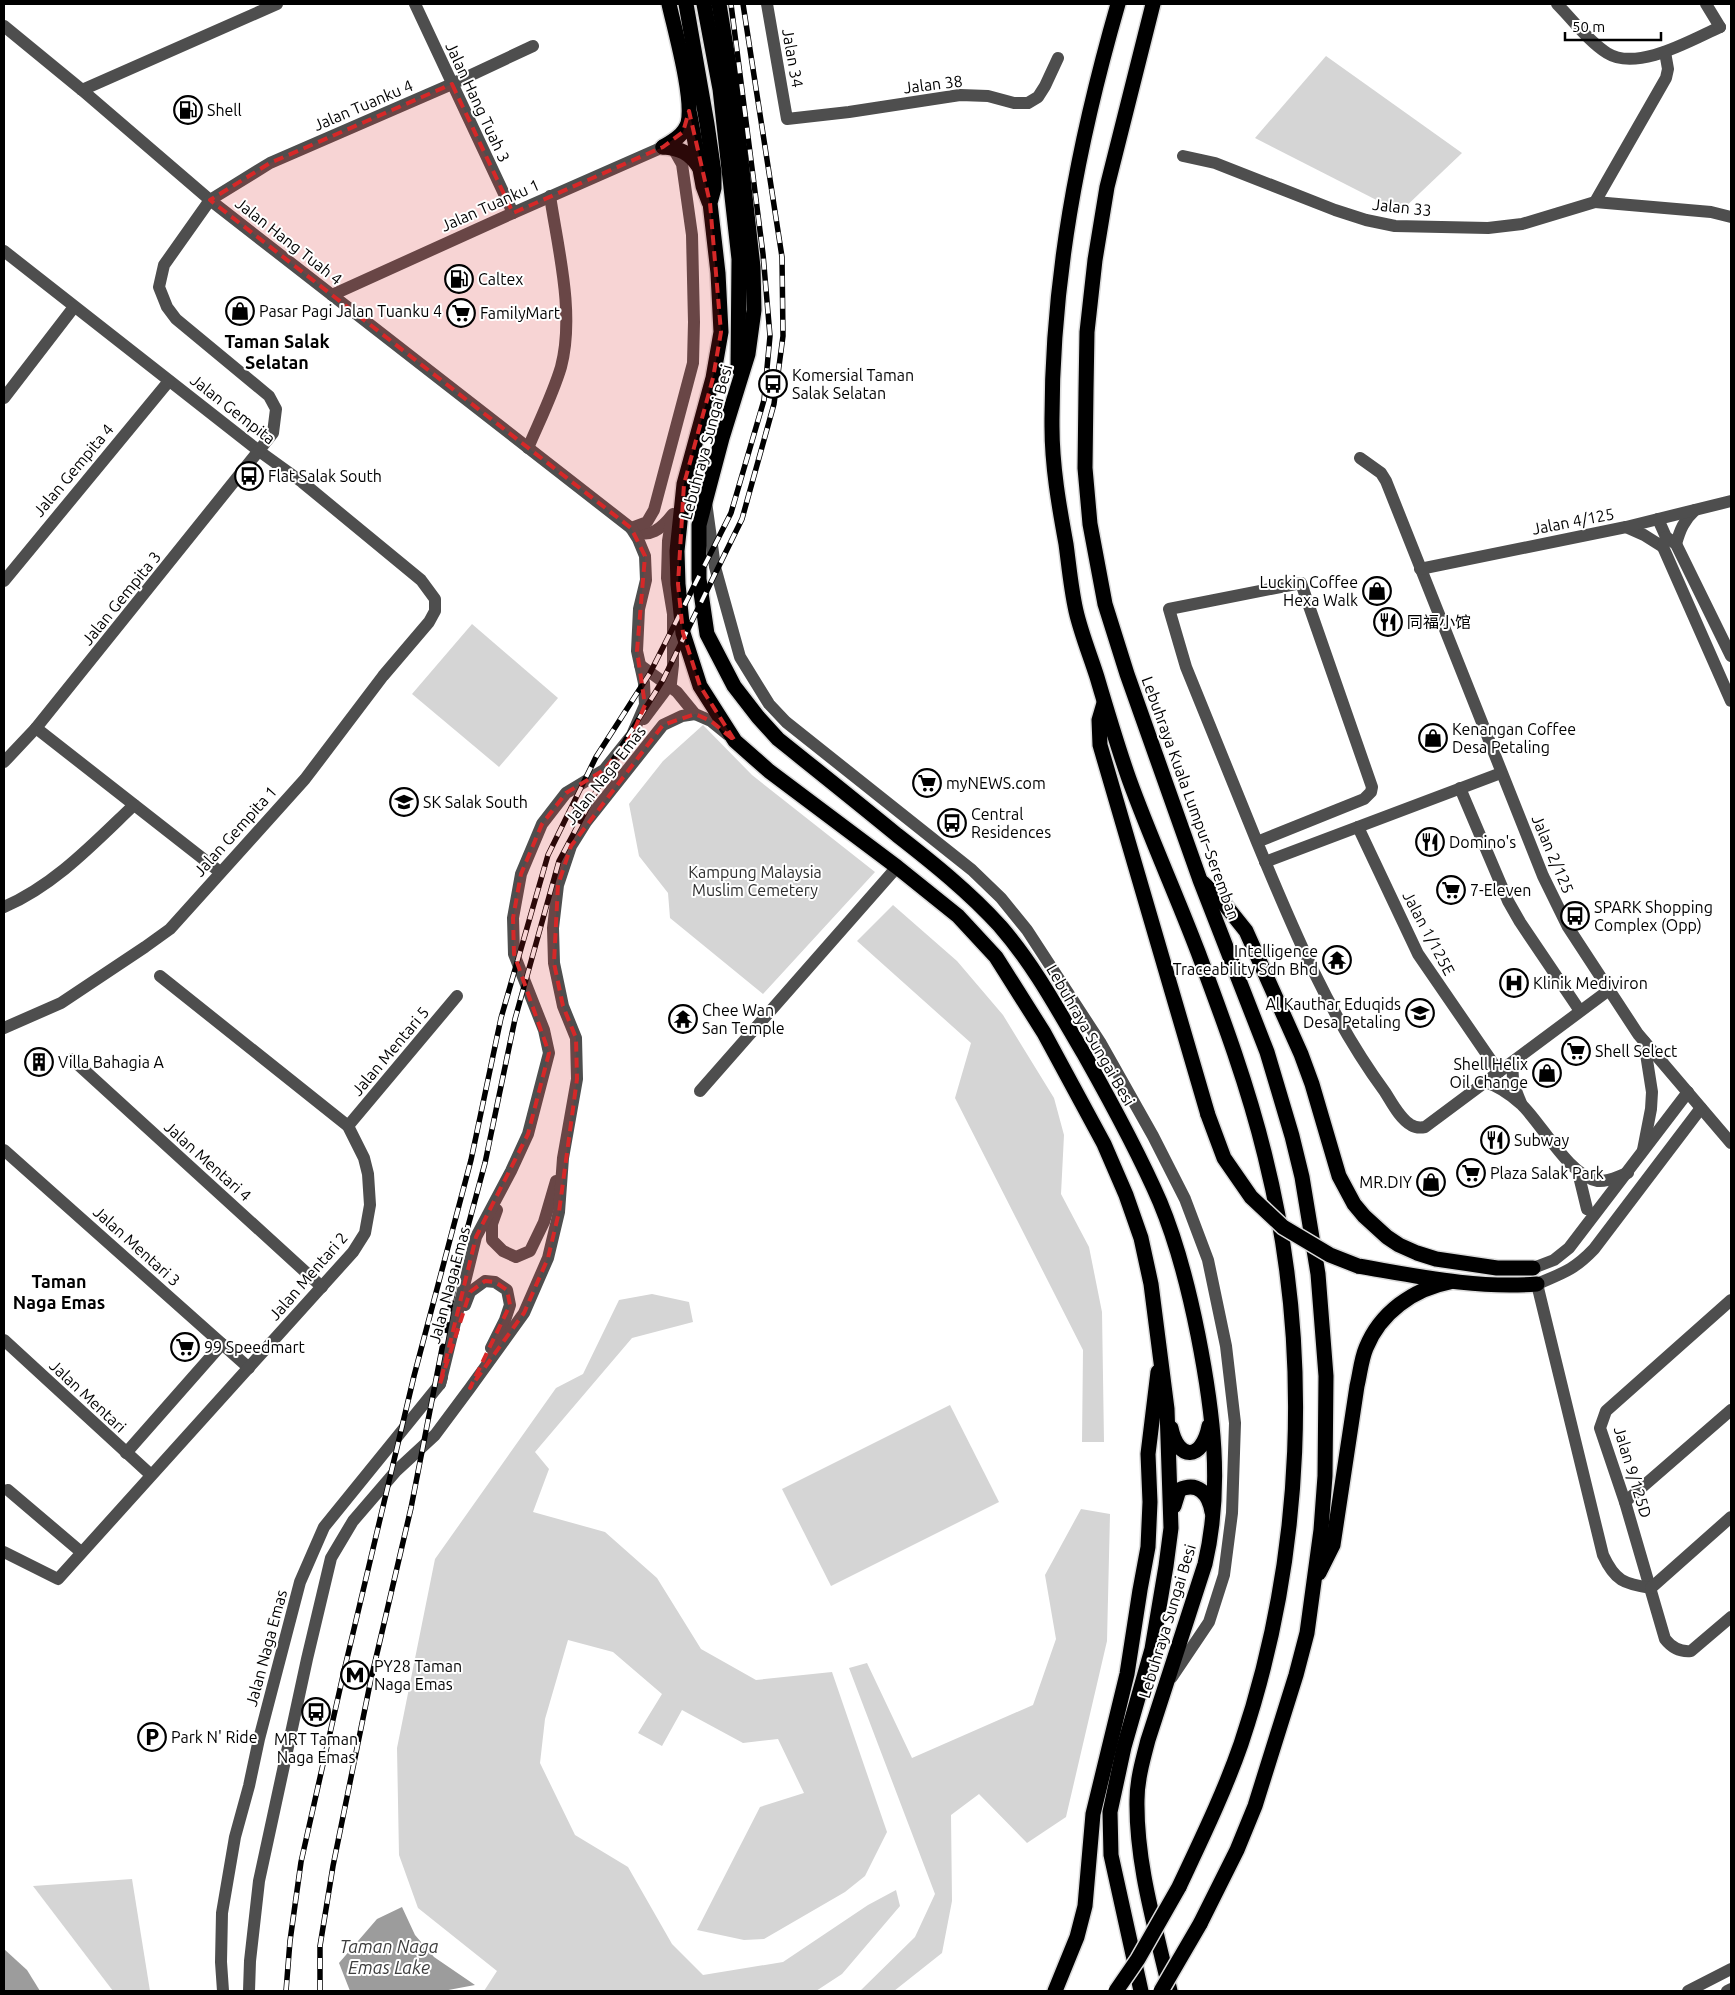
<svg xmlns="http://www.w3.org/2000/svg" width="1735" height="1995" font-family="Ubuntu,'Noto Sans SC',sans-serif">
  <style>
    .green { fill: #d5d5d5 }
    .water { fill: #9c9c9c }
    .lines { fill: none; stroke-linecap: round; stroke-linejoin: round }
    .highway-casing { stroke: #dbdbdb; stroke-width: 18 }
    .minor { stroke: #4e4e4e; stroke-width: 12 }
    .highway { stroke: #000; stroke-width: 15 }
    .rail-casing { stroke: #000; stroke-width: 5.5 }
    .rail { stroke: #fff; stroke-width: 4; stroke-dasharray: 11; stroke-linecap: butt }
    .highway-bridge-casing { stroke: #dbdbdb; stroke-width: 18; stroke-linecap: butt }
    .highway-bridge { stroke: #000; stroke-width: 15 }
    .marked { fill: #d62828; fill-opacity: 0.2; stroke: #d62828; stroke-width: 4; stroke-dasharray: 10 6; stroke-linejoin: round }
    .labels { text-anchor: middle; dominant-baseline: central; stroke-width: 4; stroke-linejoin: round; paint-order: stroke }
    .street-label { font-size: 16px; fill: #000; stroke: #fff }
    .poi-label { font-size: 16px; fill: #000; stroke: #fff; text-anchor: start }
    .park-label { font-size: 16px; fill: #2c2c2c; stroke: #fff }
    .neighbourhood-label { font-size: 18px; font-weight: bold; fill: #000; stroke: #fff }
    .water-label { font-size: 18px; font-style: italic; fill: #3d3d3d; stroke: #fff }
  </style>
  <rect width="100%" height="100%" fill="#fff"/>
  <g class="green">
    <path d="M1326,56L1462,153L1400,212L1255,138Z"/>
    <path d="M472,624L558,698L499,767L412,694Z"/>
    <path d="M703,725L752,775L875,872L763,994L670,918L668,893L639,856L629,804L663,761Z"/>
    <path d="M893,905L957,961L1003,1015L1054,1098L1064,1135L1061,1194L1089,1247L1102,1312L1104,1442H1082L1083,1350L955,1098L971,1043L857,941Z"/>
    <path d="M652,1294L689,1302L693,1322L632,1338L535,1452L549,1469L533,1512L605,1532L657,1578L701,1649L756,1680L832,1672L887,1832L865,1876L845,1892L764,1939L744,1940L697,1930L760,1807L804,1793L778,1739L743,1743L682,1710L662,1746L638,1733L662,1694L613,1652L568,1640L545,1719L540,1763L575,1835L628,1867L672,1944L703,1975L783,1962L868,1905L896,1890L900,1906L842,1974L816,1991H484L497,1971L418,1908L399,1855L397,1748L435,1559L556,1388L583,1374L619,1300Z"/>
    <path d="M950,1405L999,1502L831,1586L782,1489Z"/>
    <path d="M1081,1509L1110,1514L1107,1641L1066,1817L1027,1843L979,1794L951,1815L952,1901L942,1953L894,1991H860L915,1937L935,1894L849,1668L867,1663L912,1758L1033,1705L1056,1639L1045,1575Z"/>
    <path d="M132,1879L150,1991H113L33,1886Z"/>
  </g>
  <g class="water">
    <path d="M402,1907L415,1935L434,1957L475,1985L443,1991H350L339,1963L377,1919Z"/>
    <path d="M4,1949L27,1970L40,1991H4Z"/>
  </g>
  <g class="lines">
    <defs>
      <g id="highway">
        <path d="M686,4L707,124L714,172V188L710,203L718,273L721,332L713,378L684,484L677,551L678,584L683,633L700,686L735,741L769,771L897,867L958,916L996,957L1044,1033L1104,1144L1126,1195L1141,1238L1151,1284L1167,1409L1171,1528L1166,1566L1152,1649L1124,1747L1110,1812L1111,1855L1141,1991"/>
        <path d="M704,4L720,89L739,259L738,368"/>
        <path d="M719,4L733,89L753,267L754,310L748,354L722,438L699,525V579L707,634L734,686L758,717L778,739C818,771 858,803 897,835C933,863 969,892 1000,926C1034,965 1058,1010 1084,1054C1111,1102 1138,1151 1160,1202C1178,1245 1189,1290 1198,1335C1213,1411 1223,1487 1205,1564L1148,1740C1143,1759 1137,1780 1137,1800C1136,1865 1156,1929 1170,1991"/>
        <path d="M1118,4C1078,143 1051,282 1052,427C1052,466 1059,506 1066,544C1069,566 1071,589 1076,611C1081,633 1090,655 1097,677C1107,711 1117,745 1129,779C1150,837 1176,894 1198,952C1223,1019 1248,1086 1265,1156C1313,1348 1304,1557 1241,1744C1224,1793 1201,1840 1179,1887"/>
        <path d="M1153,4L1107,187L1095,260L1087,332L1086,390L1085,468L1090,524L1105,604L1127,674L1200,880L1267,1052L1292,1136L1302,1177L1318,1274L1326,1376L1325,1476L1321,1530L1307,1633L1296,1675L1255,1806L1237,1850L1200,1924"/>
        <path d="M690,115L703,186L709,202"/>
        <path d="M663,147C673,141 684,135 688,123C694,98 675,31 669,4"/>
        <path d="M663,147C680,148 690,153 699,167"/>
        <path d="M1104,703L1099,720L1100,745L1208,1115"/>
        <path d="M1203,883L1222,901L1246,931L1301,1054L1312,1084L1339,1176L1354,1204L1364,1216L1387,1237L1399,1245L1417,1253L1436,1259L1497,1268H1533"/>
        <path d="M1358,1266C1417,1276 1476,1289 1537,1284"/>
        <path d="M1171,1428C1178,1461 1202,1461 1209,1426"/>
        <path d="M1174,1506L1179,1490C1198,1481 1209,1494 1212,1512"/>
        <path d="M1319,1573L1333,1545L1357,1386C1360,1374 1361,1360 1366,1348C1380,1313 1413,1289 1450,1282"/>
        <path d="M1055,1991L1077,1937L1085,1906L1093,1814L1127,1674L1140,1590L1148,1547L1150,1502L1148,1454L1158,1372"/>
      </g>
    </defs>
    <use href="#highway" class="highway-casing"/>
    <g class="minor">
      <path d="M415,4L513,213"/>
      <path d="M767,4L787,119L849,112L960,95L988,96L1014,103H1028L1038,97L1045,86L1058,58"/>
      <path d="M1557,4C1573,20 1588,41 1607,53C1637,72 1691,40 1720,27"/>
      <path d="M1706,4L1720,27"/>
      <path d="M4,26L82,90L210,200L631,528C649,541 662,528 673,514"/>
      <path d="M82,90L277,4"/>
      <path d="M1183,156L1215,163L1335,210L1366,220L1395,226L1488,228L1522,224L1595,202L1666,78L1668,69L1665,52"/>
      <path d="M1595,202L1711,212L1731,217"/>
      <path d="M4,251L259,451L302,482L421,580L435,599V611L429,622L383,676L305,779L170,929L145,947L61,1003L4,1028"/>
      <path d="M332,295L513,213L663,147"/>
      <path d="M4,398L74,307"/>
      <path d="M528,448C539,422 553,394 561,367C575,314 558,249 550,196"/>
      <path d="M1360,458L1381,473L1386,481L1543,876L1568,927L1638,1034L1731,1143"/>
      <path d="M706,502L715,567L740,657L769,704L786,722L972,870L1001,898L1027,930L1100,1042L1153,1136L1185,1199L1208,1260L1226,1346L1235,1423L1232,1513L1224,1575L1209,1622L1172,1677"/>
      <path d="M1658,519L1666,537L1676,544L1731,656"/>
      <path d="M1626,527L1644,535L1663,547"/>
      <path d="M631,528L647,522L654,510L693,363L694,322L692,235L682,164L673,148"/>
      <path d="M1666,537L1663,547L1731,701"/>
      <path d="M1676,544C1680,530 1684,520 1695,510"/>
      <path d="M1420,569L1626,527L1731,501"/>
      <path d="M4,581L169,381"/>
      <path d="M640,665L677,692L695,714L711,721L727,734"/>
      <path d="M644,719L671,683L673,665V614L667,578L668,541L672,516"/>
      <path d="M36,728L220,872"/>
      <path d="M4,762L36,728L273,433L276,409L269,396L176,319L167,307L159,287L164,265L210,200L270,163L452,84L533,46"/>
      <path d="M1460,788L1508,901L1520,922L1580,1011"/>
      <path d="M1358,827L1418,954L1499,1072"/>
      <path d="M1257,842L1364,799L1371,792L1372,787L1301,583L1169,609L1186,667L1257,842C1293,929 1329,1016 1385,1092C1392,1103 1400,1119 1411,1125C1416,1128 1420,1128 1425,1127L1609,990"/>
      <path d="M1265,862L1501,773"/>
      <path d="M4,907C55,885 94,843 134,805"/>
      <path d="M72,1059L322,1287"/>
      <path d="M1513,1062C1511,1078 1515,1089 1521,1103"/>
      <path d="M1485,1082C1498,1086 1511,1095 1521,1104C1543,1125 1568,1175 1598,1181C1609,1182 1618,1176 1628,1173"/>
      <path d="M700,1091L897,867"/>
      <path d="M348,1126L457,996"/>
      <path d="M4,1150L249,1368"/>
      <path d="M1643,1150L1651,1109L1652,1092L1644,1041"/>
      <path d="M1578,1172L1587,1209"/>
      <path d="M497,1210L492,1224V1240L503,1251L516,1257L530,1251L544,1222L556,1181"/>
      <path d="M1533,1268L1554,1260L1569,1248L1688,1092"/>
      <path d="M1731,1300L1606,1411L1600,1428L1625,1502L1665,1639C1672,1648 1680,1652 1691,1651L1731,1617"/>
      <path d="M465,1305L470,1292L485,1281L495,1282L507,1290L510,1305L505,1320L491,1348"/>
      <path d="M4,1340L151,1475"/>
      <path d="M440,1384L476,1237L511,1171L528,1134L549,1053L544,1030L514,954L513,918L521,874L542,824L566,793L604,770L632,735L645,705L644,683L637,651L639,609L646,580L645,556L638,539L631,528"/>
      <path d="M126,1453L222,1344"/>
      <path d="M8,1490L81,1552"/>
      <path d="M1625,1502L1731,1410"/>
      <path d="M4,1552L58,1579L353,1252L365,1233L370,1205L368,1174L364,1158L348,1126L160,976"/>
      <path d="M1651,1588C1624,1584 1615,1581 1603,1555L1537,1284C1563,1273 1574,1270 1594,1249L1701,1108"/>
      <path d="M1651,1588L1731,1517"/>
      <path d="M223,1991L221,1962L222,1913L235,1837L249,1786L259,1739L300,1582L324,1527L440,1384L442,1377"/>
      <path d="M249,1991L250,1961L259,1881L307,1659L331,1558L353,1521L396,1471L435,1435L470,1388L524,1313L548,1258L559,1212L563,1158L577,1079L576,1038L563,1006L554,963L553,928L558,885L571,846L586,822L663,725L682,716L695,714"/>
      <path d="M1688,1991L1731,1969"/>
      <path d="M1727,1991L1731,1989"/>
    </g>
    <use href="#highway" class="highway"/>
    <defs>
      <g id="rail">
        <path d="M286,1991L290,1941L301,1862L344,1671L414,1376L471,1160L501,1018L548,855L596,757L650,673L731,513L764,400L770,336L763,254L731,4"/>
        <path d="M320,1991V1946L333,1866L371,1679L411,1508L460,1256L485,1163L515,1019L559,861L610,765L663,680L742,519L774,404L783,336L782,257L743,4"/>
      </g>
    </defs>
    <use href="#rail" class="rail-casing"/>
    <use href="#rail" class="rail"/>
    <defs>
      <g id="highway-bridge">
        <path d="M1208,1115L1224,1158L1251,1197L1283,1227L1330,1255L1358,1266"/>
        <path d="M1116,1991L1138,1959L1179,1887"/>
        <path d="M1161,1991L1200,1924"/>
      </g>
    </defs>
    <use href="#highway-bridge" class="highway-bridge-casing"/>
    <use href="#highway-bridge" class="highway-bridge"/>
  </g>
  <path class="marked" d="M452,84L513,213L663,147L683,132L689,111L710,203L721,332L713,378L684,484L678,584L683,633L700,686L735,741L711,721L695,714L663,725L571,846L558,885L554,963L563,1006L576,1038L577,1079L559,1212L548,1258L524,1313L470,1388L510,1305L507,1290L495,1282L485,1281L470,1292L440,1384L476,1237L528,1134L549,1053L514,954L513,918L521,874L542,824L566,793L604,770L632,735L645,705L637,651L645,556L631,528L210,200L270,163Z"/>
  <defs>
    <symbol id="fuel-ring" viewBox="-11 -11 22 22"><circle r="9.5" fill="#fff" stroke="#000" stroke-width="1.5"/><path d="M-5.5-6h7V0h2V4h1.3V-2.5L3-4.5l.8-.8L6-3V5H2.5V1h-1V6h-7ZM-4.2-4.7v3.2H.2V-4.7Z" fill="#000"/></symbol>
    <symbol id="shop-ring" viewBox="-11 -11 22 22"><circle r="9.5" fill="#fff" stroke="#000" stroke-width="1.5"/><path d="M-5-2.5h2.3a2.7 3.5 0 0 1 5.4 0H5L5.5 6h-11ZM-1.5-2.5h3a1.5 2.3 0 0 0-3 0Z" fill="#000"/></symbol>
    <symbol id="supermarket-ring" viewBox="-11 -11 22 22"><circle r="9.5" fill="#fff" stroke="#000" stroke-width="1.5"/><path d="M-6-5.5h2.5l.6 2H6L4.5 2H-2.5L-4.4-4H-6ZM-1.5 3.2a1.3 1.3 0 1 0 .1 0ZM3 3.2a1.3 1.3 0 1 0 .1 0Z" fill="#000"/></symbol>
    <symbol id="bus-ring" viewBox="-11 -11 22 22"><circle r="9.5" fill="#fff" stroke="#000" stroke-width="1.5"/><path d="M-5-6H5V4H4V6H2V4H-2V6H-4V4H-5ZM-3.5-4V0h7V-4ZM-3.5 1.2v1.5H-2V1.2ZM2 1.2v1.5H3.5V1.2Z" fill="#000"/></symbol>
    <symbol id="restaurant-ring" viewBox="-11 -11 22 22"><circle r="9.5" fill="#fff" stroke="#000" stroke-width="1.5"/><path d="M-5-6h1v4h1v-4h1v4h1v-4h1v5L-1.5 .5V6h-2V.5L-5-1ZM5-6V6H3V1.5H1.5Q1.5-4 5-6Z" fill="#000"/></symbol>
    <symbol id="school-ring" viewBox="-11 -11 22 22"><circle r="9.5" fill="#fff" stroke="#000" stroke-width="1.5"/><path d="M0-5L7-2L0 1L-7-2ZM-4 1L0 2.5L4 1V4Q0 6-4 4Z" fill="#000"/></symbol>
    <symbol id="temple-ring" viewBox="-11 -11 22 22"><circle r="9.5" fill="#fff" stroke="#000" stroke-width="1.5"/><path d="M0-6L5-2H3V0L6.5 2.5H4V6H1.5V3h-3V6H-4V2.5H-6.5L-3 0V-2H-5Z" fill="#000"/></symbol>
    <symbol id="hospital-ring" viewBox="-11 -11 22 22"><circle r="9.5" fill="#fff" stroke="#000" stroke-width="1.5"/><path d="M-5-5h3v3.5h4V-5h3V5h-3V1.5h-4V5h-3Z" fill="#000"/></symbol>
    <symbol id="building-ring" viewBox="-11 -11 22 22"><circle r="9.5" fill="#fff" stroke="#000" stroke-width="1.5"/><path d="M-4-6H4V6H1V3H-1V6H-4ZM-2.5-4.3h1.7v1.8h-1.7ZM.8-4.3h1.7v1.8H.8ZM-2.5-1h1.7V.8h-1.7ZM.8-1h1.7V.8H.8Z" fill="#000"/></symbol>
    <symbol id="metro-ring" viewBox="-11 -11 22 22"><circle r="9.5" fill="#fff" stroke="#000" stroke-width="1.5"/><path d="M-5.5 5V-5H-3L0 0L3-5H5.5V5H3V-.5L0 4L-3-.5V5Z" fill="#000"/></symbol>
    <symbol id="parking-ring" viewBox="-11 -11 22 22"><circle r="9.5" fill="#fff" stroke="#000" stroke-width="1.5"/><path d="M-3.5-5.5H1a3.5 3.5 0 0 1 0 7H-1V5.5H-3.5ZM-1-3.4V-.6H.8a1.4 1.4 0 0 0 0-2.8Z" fill="#000"/></symbol>
  </defs>
  <g fill-rule="evenodd">
    <use href="#fuel-ring" x="172" y="94" width="32" height="32"/>
    <use href="#fuel-ring" x="443" y="263" width="32" height="32"/>
    <use href="#shop-ring" x="224" y="295" width="32" height="32"/>
    <use href="#supermarket-ring" x="445" y="297" width="32" height="32"/>
    <use href="#bus-ring" x="757" y="368" width="32" height="32"/>
    <use href="#bus-ring" x="233" y="460" width="32" height="32"/>
    <use href="#shop-ring" x="1361" y="575" width="32" height="32"/>
    <use href="#restaurant-ring" x="1372" y="606" width="32" height="32"/>
    <use href="#shop-ring" x="1417" y="722" width="32" height="32"/>
    <use href="#supermarket-ring" x="911" y="767" width="32" height="32"/>
    <use href="#school-ring" x="388" y="786" width="32" height="32"/>
    <use href="#bus-ring" x="936" y="807" width="32" height="32"/>
    <use href="#restaurant-ring" x="1414" y="826" width="32" height="32"/>
    <use href="#supermarket-ring" x="1435" y="874" width="32" height="32"/>
    <use href="#bus-ring" x="1559" y="900" width="32" height="32"/>
    <use href="#temple-ring" x="1321" y="944" width="32" height="32"/>
    <use href="#hospital-ring" x="1498" y="967" width="32" height="32"/>
    <use href="#school-ring" x="1404" y="997" width="32" height="32"/>
    <use href="#temple-ring" x="667" y="1003" width="32" height="32"/>
    <use href="#supermarket-ring" x="1560" y="1035" width="32" height="32"/>
    <use href="#building-ring" x="23" y="1046" width="32" height="32"/>
    <use href="#shop-ring" x="1531" y="1057" width="32" height="32"/>
    <use href="#restaurant-ring" x="1479" y="1124" width="32" height="32"/>
    <use href="#supermarket-ring" x="1455" y="1157" width="32" height="32"/>
    <use href="#shop-ring" x="1415" y="1166" width="32" height="32"/>
    <use href="#supermarket-ring" x="169" y="1331" width="32" height="32"/>
    <use href="#metro-ring" x="339" y="1659" width="32" height="32"/>
    <use href="#bus-ring" x="300" y="1696" width="32" height="32"/>
    <use href="#parking-ring" x="136" y="1721" width="32" height="32"/>
  </g>
  <g class="labels">
    <g class="street-label">
      <text transform="translate(793 58) rotate(80)">Jalan 34</text>
      <text transform="translate(933 84) rotate(-7)">Jalan 38</text>
      <text transform="translate(478 102) rotate(65)">Jalan Hang Tuah 3</text>
      <text transform="translate(363 105) rotate(-23)">Jalan Tuanku 4</text>
      <text transform="translate(490 205) rotate(-24)">Jalan Tuanku 1</text>
      <text transform="translate(1402 207) rotate(6)">Jalan 33</text>
      <text transform="translate(289 241) rotate(38)">Jalan Hang Tuah 4</text>
      <text transform="translate(233 409) rotate(38)">Jalan Gempita</text>
      <text transform="translate(706 442) rotate(-75)">Lebuhraya Sungai Besi</text>
      <text transform="translate(73 470) rotate(-50)">Jalan Gempita 4</text>
      <text transform="translate(1573 521) rotate(-11)">Jalan 4/125</text>
      <text transform="translate(121 598) rotate(-51)">Jalan Gempita 3</text>
      <text transform="translate(605 775) rotate(-52)">Jalan Naga Emas</text>
      <text transform="translate(1191 798) rotate(70)">Lebuhraya Kuala Lumpur–Seremban</text>
      <text transform="translate(235 831) rotate(-48)">Jalan Gempita 1</text>
      <text transform="translate(1553 854) rotate(67)">Jalan 2/125</text>
      <text transform="translate(1429 933) rotate(62)">Jalan 1/125E</text>
      <text transform="translate(1091 1035) rotate(60)">Lebuhraya Sungai Besi</text>
      <text transform="translate(390 1051) rotate(-50)">Jalan Mentari 5</text>
      <text transform="translate(208 1161) rotate(42)">Jalan Mentari 4</text>
      <text transform="translate(137 1246) rotate(42)">Jalan Mentari 3</text>
      <text transform="translate(308 1276) rotate(-49)">Jalan Mentari 2</text>
      <text transform="translate(449 1285) rotate(-75)">Jalan Naga Emas</text>
      <text transform="translate(88 1396) rotate(43)">Jalan Mentari</text>
      <text transform="translate(1633 1472) rotate(73)">Jalan 9/125D</text>
      <text transform="translate(1167 1621) rotate(-73)">Lebuhraya Sungai Besi</text>
      <text transform="translate(266 1648) rotate(-75)">Jalan Naga Emas</text>
    </g>
    <g class="poi-label">
      <text x="207" y="110">Shell</text>
      <text x="478" y="279">Caltex</text>
      <text x="259" y="311">Pasar Pagi Jalan Tuanku 4</text>
      <text x="480" y="313">FamilyMart</text>
      <text x="792" y="375">Komersial Taman<tspan x="792" dy="18">Salak Selatan</tspan></text>
      <text x="268" y="476">Flat Salak South</text>
      <text x="1358" y="582" text-anchor="end">Luckin Coffee<tspan x="1358" dy="18">Hexa Walk</tspan></text>
      <text x="1407" y="622">同福小馆</text>
      <text x="1452" y="729">Kenangan Coffee<tspan x="1452" dy="18">Desa Petaling</tspan></text>
      <text x="946" y="783">myNEWS.com</text>
      <text x="423" y="802">SK Salak South</text>
      <text x="971" y="814">Central<tspan x="971" dy="18">Residences</tspan></text>
      <text x="1449" y="842">Domino's</text>
      <text x="1470" y="890">7-Eleven</text>
      <text x="1594" y="907">SPARK Shopping<tspan x="1594" dy="18">Complex (Opp)</tspan></text>
      <text x="1318" y="951" text-anchor="end">Intelligence<tspan x="1318" dy="18">Traceability Sdn Bhd</tspan></text>
      <text x="1533" y="983">Klinik Mediviron</text>
      <text x="1401" y="1004" text-anchor="end">Al Kauthar Eduqids<tspan x="1401" dy="18">Desa Petaling</tspan></text>
      <text x="702" y="1010">Chee Wan<tspan x="702" dy="18">San Temple</tspan></text>
      <text x="1595" y="1051">Shell Select</text>
      <text x="58" y="1062">Villa Bahagia A</text>
      <text x="1528" y="1064" text-anchor="end">Shell Helix<tspan x="1528" dy="18">Oil Change</tspan></text>
      <text x="1514" y="1140">Subway</text>
      <text x="1490" y="1173">Plaza Salak Park</text>
      <text x="1412" y="1182" text-anchor="end">MR.DIY</text>
      <text x="204" y="1347">99 Speedmart</text>
      <text x="374" y="1666">PY28 Taman<tspan x="374" dy="18">Naga Emas</tspan></text>
      <text x="171" y="1737">Park N' Ride</text>
      <text x="316" y="1739" text-anchor="middle">MRT Taman<tspan x="316" dy="18">Naga Emas</tspan></text>
    </g>
    <g class="park-label">
      <text x="755" y="872">Kampung Malaysia<tspan x="755" dy="18">Muslim Cemetery</tspan></text>
    </g>
    <g class="neighbourhood-label">
      <text x="277" y="341">Taman Salak<tspan x="277" dy="21">Selatan</tspan></text>
      <text x="59" y="1281">Taman<tspan x="59" dy="21">Naga Emas</tspan></text>
    </g>
    <g class="water-label">
      <text x="389" y="1946">Taman Naga<tspan x="389" dy="21">Emas Lake</tspan></text>
    </g>
  </g>
  <rect width="1735" height="1995" fill="none" stroke="#000000" stroke-width="10"/>
  <path d="M1565 32v8h96v-8" fill="none" stroke="#000000" stroke-width="2.5"/>
  <text x="1572" y="32" font-size="15" fill="#000000" stroke="#ffffff" stroke-width="4" paint-order="stroke">50 m</text>
</svg>
